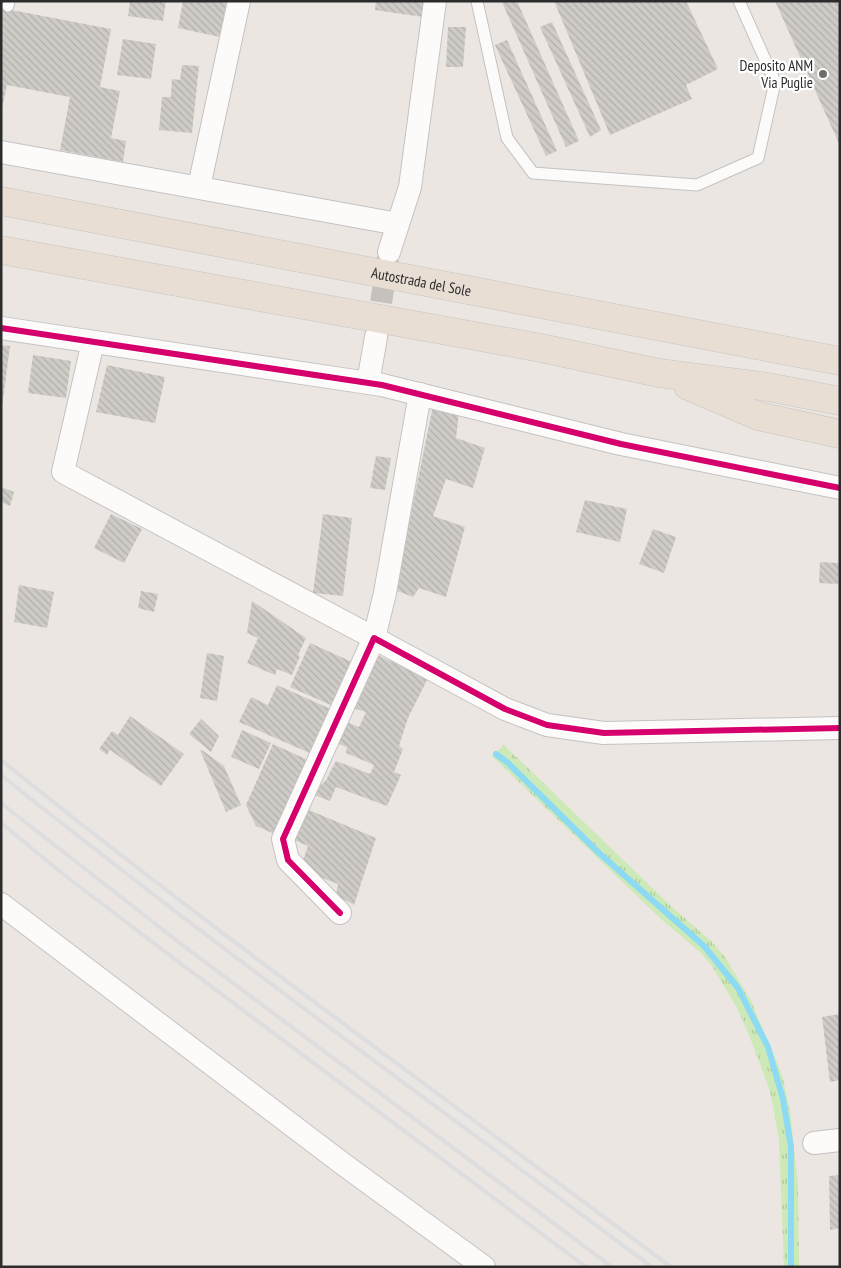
<svg xmlns="http://www.w3.org/2000/svg" width="841" height="1268" font-family="'PT Sans Narrow',sans-serif">
  <style>
    .grass { fill: url(#grass-tufts) }
    .lines { fill: none; stroke-linecap: round; stroke-linejoin: round }
    .stream { stroke: #8ddaf4; stroke-width: 6 }
    .building { fill: url(#building-back-hatch) }
    .minor-tunnel { stroke: #c5c1bd; stroke-width: 22; stroke-dasharray: 22 11; stroke-linecap: butt }
    .service-casing { stroke: #c4c2c3; stroke-width: 13 }
    .minor-casing { stroke: #c4c2c3; stroke-width: 24 }
    .motorway-casing { stroke: #c6c4c2; stroke-width: 29 }
    .service { stroke: #fcfbfa; stroke-width: 11 }
    .minor { stroke: #fcfbfa; stroke-width: 22 }
    .motorway { stroke: #e9ded4; stroke-width: 28 }
    .rail { stroke: #dedee0; stroke-width: 4 }
    .cycleway-casing { stroke: #fff; stroke-width: 9 }
    .cycleway { stroke: #d6006c; stroke-width: 6 }
    .poi-dot { fill: #6f6d6b; stroke: #fff; stroke-width: 2 }
    .labels { text-anchor: middle; dominant-baseline: central; stroke-width: 4.5; stroke-linejoin: round; paint-order: stroke }
    .poi-label { font-size: 15px; fill: #2c2c2c; stroke: #fff; text-anchor: end }
    .street-label { font-size: 15px; fill: #2c2c2c; stroke: #fff }
  </style>
  <defs>
    <pattern id="grass-tufts" width="24" height="20" patternUnits="userSpaceOnUse" patternTransform="scale(1.25)"><rect width="24" height="20" fill="#cce9b7"/><path d="M3 7l-1-3M5 7V3M7 7l1-3M15 17l-1-3M17 17v-4M19 17l1-3" fill="none" stroke="#afc89e"/></pattern>
    <pattern id="building-back-hatch" width="6" height="6" patternUnits="userSpaceOnUse" patternTransform="scale(1.25)"><rect width="6" height="6" fill="#cfccc8"/><path d="M-1 5l2 2M0 0l6 6M5-1l2 2" fill="none" stroke="#b2afac"/></pattern>
  </defs>
  <rect width="100%" height="100%" fill="#ebe6e1"/>
  <path class="grass" d="M504,745L672,907L711,941L725,957L751,1001L782,1075L790,1111L798,1185L799,1267H784L779,1139L770,1091L749,1035L737,1008L712,966L700,952L661,919L492,756Z"/>
  <g class="lines">
    <path class="stream" d="M496,754L508,763L599,853L704,946L738,988L768,1047L783,1099L791,1147V1267"/>
  </g>
  <g class="building">
    <path d="M130,1H166L163,21L128,16Z"/>
    <path d="M183,1H227L220,37L178,28Z"/>
    <path d="M376,1H425L423,17L375,10Z"/>
    <path d="M517,1L579,141L566,147L502,2Z"/>
    <path d="M554,1H686L718,69L686,85L692,99L610,135Z"/>
    <path d="M775,1H840V146Z"/>
    <path d="M1,8L111,29L100,87L120,91L111,138L126,141L123,162L60,150L70,97L7,85L1,113Z"/>
    <path d="M552,22L601,130L590,137L540,27Z"/>
    <path d="M448,27H466L463,67H446Z"/>
    <path d="M123,39L156,44L151,79L117,75Z"/>
    <path d="M507,40L557,151L546,156L495,45Z"/>
    <path d="M182,65L199,66L192,133L159,130L162,97H171L172,79L180,80Z"/>
    <path d="M1,345L10,346L2,407L1,406Z"/>
    <path d="M33,355L71,361L66,398L28,393Z"/>
    <path d="M107,365L165,377L155,423L96,412Z"/>
    <path d="M433,406L459,412L456,438L485,448L473,488L446,479L433,516L465,527L446,597L419,588L413,597L392,589L405,543Z"/>
    <path d="M376,456L391,458L385,490L370,488Z"/>
    <path d="M1,487L14,492L10,506L1,502Z"/>
    <path d="M585,500L627,509L620,542L576,532Z"/>
    <path d="M111,514L142,529L124,563L94,548Z"/>
    <path d="M323,514L352,518L343,596L313,593Z"/>
    <path d="M653,529L676,537L664,573L639,564Z"/>
    <path d="M820,562L839,563L838,584L819,583Z"/>
    <path d="M19,585L54,592L47,628L14,622Z"/>
    <path d="M141,591L158,594L154,612L138,608Z"/>
    <path d="M252,601L306,638L298,655L300,656L292,675L277,669L275,675L247,663L258,638L247,633Z"/>
    <path d="M310,643L352,662L333,706L290,687Z"/>
    <path d="M207,653L224,656L217,701L200,698Z"/>
    <path d="M377,655L428,678L408,718L399,746L403,749L394,772L401,775L387,806L336,787L330,801L312,794L326,780L336,761L370,774L374,765L346,753L347,747L336,743L344,721L359,727L366,712L353,708Z"/>
    <path d="M277,685L333,710L314,755L239,722L251,697L268,705Z"/>
    <path d="M130,716L184,754L161,786L110,750L107,755L99,749L112,731L118,735Z"/>
    <path d="M201,719L219,736L211,752L189,734Z"/>
    <path d="M242,730L271,743L259,769L231,757Z"/>
    <path d="M273,744L312,762L277,835L256,826L246,805Z"/>
    <path d="M200,750H202L224,766L241,805L226,812Z"/>
    <path d="M304,808L376,838L354,905L336,895L338,884L312,874L303,860L308,846L292,839Z"/>
    <path d="M840,1014V1080L830,1082L822,1017Z"/>
    <path d="M840,1175V1228L830,1230L829,1176Z"/>
  </g>
  <g class="lines">
    <path class="minor-tunnel" d="M376,335L388,258"/>
    <defs>
      <g id="service">
        <path d="M477,1L507,138L533,173L697,185L758,158L775,82L739,1"/>
        <path d="M8,6L9,1"/>
      </g>
      <g id="minor">
        <path d="M1,152L398,224"/>
        <path d="M199,187L239,1"/>
        <path d="M389,252L410,187L435,1"/>
        <path d="M1,328L382,385L621,444L840,488"/>
        <path d="M93,342L63,472L374,638L385,593L420,394"/>
        <path d="M368,383L376,337"/>
        <path d="M1,904L343,1164L484,1267"/>
        <path d="M340,913L288,860L283,839L374,638L505,709L547,725L604,733L840,728"/>
        <path d="M814,1143L840,1140"/>
      </g>
      <g id="motorway">
        <path id="s1" d="M1,201L840,361"/>
        <path d="M1,250L541,348L659,373L768,387L840,401"/>
        <path d="M688,386L758,416L840,434"/>
      </g>
    </defs>
    <use href="#service" class="service-casing"/>
    <use href="#minor" class="minor-casing"/>
    <use href="#motorway" class="motorway-casing"/>
    <use href="#service" class="service"/>
    <use href="#minor" class="minor"/>
    <use href="#motorway" class="motorway"/>
    <g class="rail">
      <path d="M1,760C219,936 447,1099 671,1267"/>
      <path d="M1,775C213,945 434,1104 652,1267"/>
      <path d="M1,803L181,944L612,1267"/>
      <path d="M1,823L63,874L172,957L586,1267"/>
    </g>
    <defs>
      <g id="cycleway">
        <path d="M1,328L382,385L621,444L840,488"/>
        <path d="M340,913L288,860L283,839L374,638L505,709L547,725L604,733L840,728"/>
      </g>
    </defs>
    <use href="#cycleway" class="cycleway-casing"/>
    <use href="#cycleway" class="cycleway"/>
  </g>
  <circle class="poi-dot" cx="823" cy="74" r="5"/>
  <g class="labels">
    <g class="poi-label">
      <text x="813" y="65">Deposito ANM<tspan x="813" dy="17">Via Puglie</tspan></text>
    </g>
    <g class="street-label">
      <text stroke="none"><textPath href="#s1" startOffset="428">Autostrada del Sole</textPath></text>
    </g>
  </g>
  <rect width="841" height="1268" fill="none" stroke="#2c2c2c" stroke-width="5"/>
</svg>
